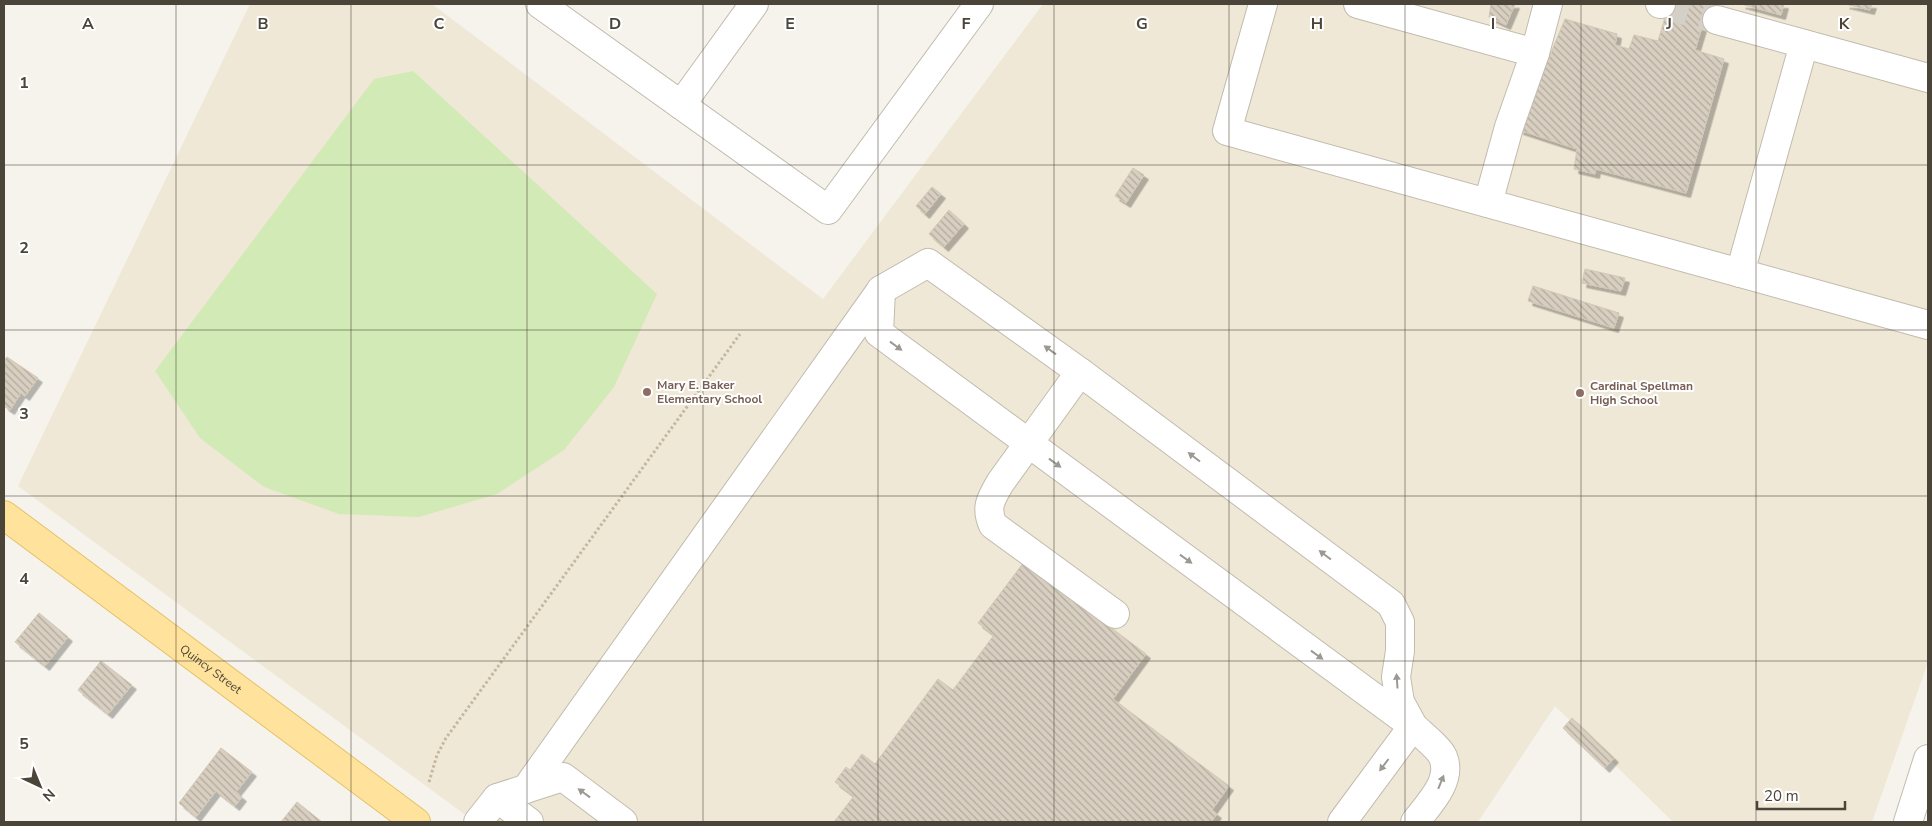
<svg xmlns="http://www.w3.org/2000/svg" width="1932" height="826" font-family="'Nunito Sans',sans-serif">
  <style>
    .education { fill: #efe8d6 }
    .green { fill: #d2eab5 }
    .building { fill: url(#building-back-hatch); stroke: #d3c7b4; filter: url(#shadow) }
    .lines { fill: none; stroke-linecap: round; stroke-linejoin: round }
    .minor-tunnel { stroke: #d4d0c8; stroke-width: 28; stroke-dasharray: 28 14; stroke-linecap: butt }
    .minor-casing { stroke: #c2bbae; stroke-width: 30 }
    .major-casing { stroke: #e6c16a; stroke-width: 30 }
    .path { stroke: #c4b79f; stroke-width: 3; stroke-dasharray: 2.5 2.5; stroke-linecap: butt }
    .minor { stroke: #fff; stroke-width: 28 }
    .major { stroke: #ffe39c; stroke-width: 28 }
    .oneway { fill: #9c9892 }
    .grid { fill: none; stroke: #4b4439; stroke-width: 1; stroke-opacity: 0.55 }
    .education-dot { fill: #8d6e63; stroke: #fff; stroke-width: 2 }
    .labels { text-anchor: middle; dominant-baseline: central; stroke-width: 4; stroke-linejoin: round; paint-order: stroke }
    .education-label { font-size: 12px; font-weight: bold; fill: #785e54; stroke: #fff; text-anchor: start }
    .street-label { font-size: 12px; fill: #4b4439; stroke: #fff }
    .grid-label { font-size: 16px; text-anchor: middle; font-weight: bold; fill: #4b4439; stroke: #fff; stroke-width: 4; stroke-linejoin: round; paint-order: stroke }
  </style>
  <defs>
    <pattern id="building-back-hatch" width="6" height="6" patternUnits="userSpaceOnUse" patternTransform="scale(1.25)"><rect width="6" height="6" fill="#d8cfc1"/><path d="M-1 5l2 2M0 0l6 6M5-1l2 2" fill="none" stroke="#b1aa9e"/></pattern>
    <filter id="shadow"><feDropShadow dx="4.5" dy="4.5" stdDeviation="0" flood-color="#0004"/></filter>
  </defs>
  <rect width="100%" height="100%" fill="#f6f3ec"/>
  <path class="education" d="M250,4H432L823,299L1043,4H1928V662L1872,822H1673L1555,706L1478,822H475L18,486Z"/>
  <path class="green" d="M413,71L657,294L614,387L564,450L497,494L419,517L339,514L264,487L200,438L155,371L374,79Z"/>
  <g class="building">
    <path d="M1491,4H1515L1506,25L1489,17Z"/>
    <path d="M1669,4H1709L1695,50L1724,59L1686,193L1596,169L1595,174L1574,169L1577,149L1519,130L1565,19L1617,34L1615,45L1629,49L1634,35L1658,41Z"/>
    <path d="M1741,4H1784L1781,15Z"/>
    <path d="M1845,4H1872L1870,10Z"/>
    <path d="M1133,168L1144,175L1126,203L1115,196Z"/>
    <path d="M932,187L941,194L925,214L916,206Z"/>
    <path d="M949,210L964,224L944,247L929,234Z"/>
    <path d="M1585,269L1625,278L1621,291L1582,283Z"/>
    <path d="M1533,286L1619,313L1614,328L1528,301Z"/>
    <path d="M7,357L38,378L25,396L21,393L10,410L4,406V361Z"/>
    <path d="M1024,562L1146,654L1113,699L1229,786L1212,810L1217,814L1211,822H834L854,796L835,782L846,767L850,770L862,754L875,764L938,679L953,690L994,635L978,623Z"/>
    <path d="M39,613L68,637L45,666L15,642Z"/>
    <path d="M101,661L132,685L108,714L78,690Z"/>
    <path d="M1572,718L1614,758L1605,768L1563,728Z"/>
    <path d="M221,748L252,772L236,792L242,797L235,806L216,791L196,817L179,803Z"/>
    <path d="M297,802L322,822H281Z"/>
  </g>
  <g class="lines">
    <path class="minor-tunnel" d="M1661,4L1717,20"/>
    <defs>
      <g id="minor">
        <path d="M540,4L828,210L979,4"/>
        <path d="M1263,4L1227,131L1928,325"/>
        <path d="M1358,4L1535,53L1548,4"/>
        <path d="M1660,4H1661"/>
        <path d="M1717,20L1928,78"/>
        <path d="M681,105L754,4"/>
        <path d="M1488,203L1509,127L1535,53"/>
        <path d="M1740,273L1804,44"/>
        <path d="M1080,372L1000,483C991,499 985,507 993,525L1115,614"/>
        <path d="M1413,726L1400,702L1396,677L1400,651V622L1391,604L1080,372L928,263L881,290L879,333L1413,726C1421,734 1439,748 1443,757C1453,781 1428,805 1415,822"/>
        <path d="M526,789L881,290"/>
        <path d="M497,798L529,822"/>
        <path d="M478,822L497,798L563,777L623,822"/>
        <path d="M1342,822L1413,726"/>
        <path d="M1908,822L1928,759"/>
      </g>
      <g id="major">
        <path id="s1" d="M4,515L416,822"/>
      </g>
    </defs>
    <use href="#minor" class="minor-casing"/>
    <use href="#major" class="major-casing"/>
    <path class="path" d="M429,782L437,755L446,738L740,334"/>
    <use href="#minor" class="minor"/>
    <use href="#major" class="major"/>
  </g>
  <defs><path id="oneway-solid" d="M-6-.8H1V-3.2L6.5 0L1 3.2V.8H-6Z" transform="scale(1.25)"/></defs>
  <g class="oneway">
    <use href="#oneway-solid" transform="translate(896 346) rotate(36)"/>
    <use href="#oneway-solid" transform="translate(1050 350) rotate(-144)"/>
    <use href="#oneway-solid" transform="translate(1194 457) rotate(-143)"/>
    <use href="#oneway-solid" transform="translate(1055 463) rotate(36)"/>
    <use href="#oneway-solid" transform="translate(1325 555) rotate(-143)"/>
    <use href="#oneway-solid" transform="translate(1186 559) rotate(36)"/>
    <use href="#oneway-solid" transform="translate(1317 655) rotate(36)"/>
    <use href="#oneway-solid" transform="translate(1397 681) rotate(-94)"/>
    <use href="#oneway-solid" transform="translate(1384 765) rotate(127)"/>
    <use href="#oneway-solid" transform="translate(1441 782) rotate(-68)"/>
    <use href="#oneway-solid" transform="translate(584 793) rotate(-144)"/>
  </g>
  <path class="grid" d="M176,4V822M351,4V822M527,4V822M703,4V822M878,4V822M1054,4V822M1229,4V822M1405,4V822M1581,4V822M1756,4V822M4,165H1928M4,330H1928M4,496H1928M4,661H1928"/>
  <g class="education-dot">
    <circle cx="647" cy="392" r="5"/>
    <circle cx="1580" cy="393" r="5"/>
  </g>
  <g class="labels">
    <g class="education-label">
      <text x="657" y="385">Mary E. Baker<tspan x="657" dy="14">Elementary School</tspan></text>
      <text x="1590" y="386">Cardinal Spellman<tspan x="1590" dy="14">High School</tspan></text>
    </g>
    <g class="street-label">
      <text stroke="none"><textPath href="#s1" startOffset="258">Quincy Street</textPath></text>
    </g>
  </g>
  <g class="grid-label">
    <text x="88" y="29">A</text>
    <text x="263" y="29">B</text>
    <text x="439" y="29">C</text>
    <text x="615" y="29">D</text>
    <text x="790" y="29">E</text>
    <text x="966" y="29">F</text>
    <text x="1142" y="29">G</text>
    <text x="1317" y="29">H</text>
    <text x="1493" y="29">I</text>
    <text x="1669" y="29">J</text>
    <text x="1844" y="29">K</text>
    <text x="24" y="88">1</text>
    <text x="24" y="253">2</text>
    <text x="24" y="419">3</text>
    <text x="24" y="584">4</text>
    <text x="24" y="749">5</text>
  </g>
  <rect width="1932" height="826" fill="none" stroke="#4b4439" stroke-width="10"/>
  <g transform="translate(40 786) rotate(136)" stroke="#ffffff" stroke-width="4" paint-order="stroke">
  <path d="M0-4L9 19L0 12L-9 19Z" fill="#4b4439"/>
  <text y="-8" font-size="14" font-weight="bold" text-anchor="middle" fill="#4b4439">N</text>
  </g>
  <path d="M1757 801v8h88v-8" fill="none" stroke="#4b4439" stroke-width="2.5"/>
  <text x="1764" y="801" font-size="15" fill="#4b4439" stroke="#ffffff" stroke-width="4" paint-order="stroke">20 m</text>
</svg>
